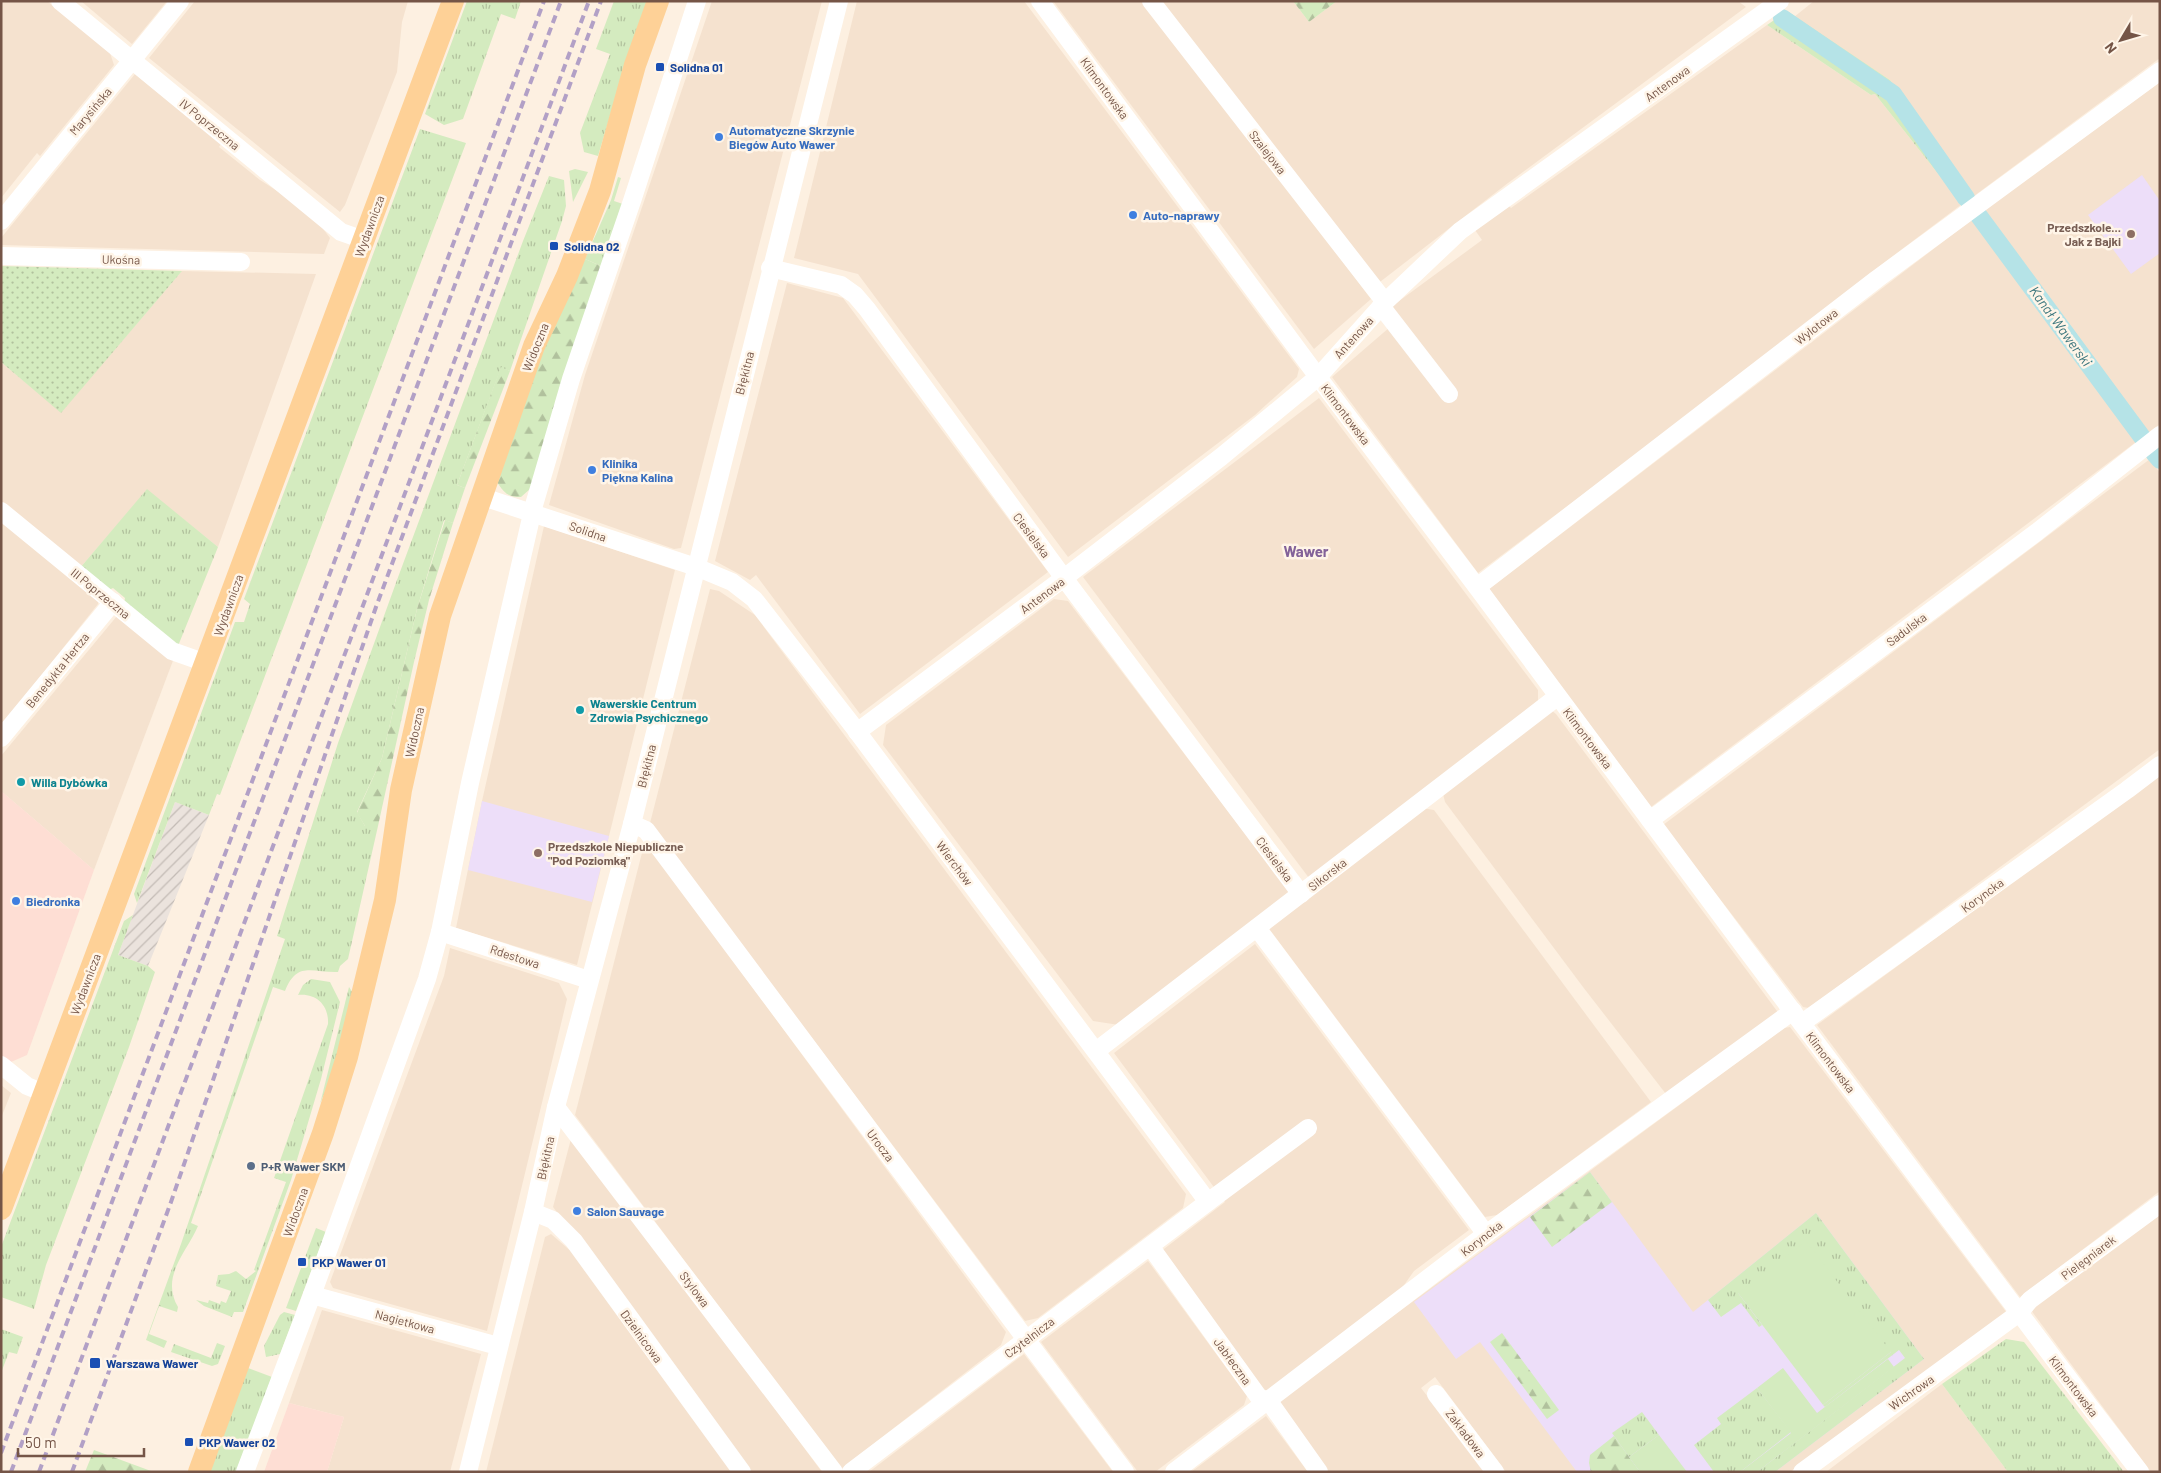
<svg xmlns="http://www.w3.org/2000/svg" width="2161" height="1473" font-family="Barlow,sans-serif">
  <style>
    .residential { fill: #f5e2cf }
    .commercial { fill: #feded4 }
    .industrial { fill: url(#industrial-furrows) }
    .education { fill: #eddef9 }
    .grass { fill: url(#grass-tufts) }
    .forest { fill: url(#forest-firs) }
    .park { fill: url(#park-dots) }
    .garden { fill: #d4ebbf }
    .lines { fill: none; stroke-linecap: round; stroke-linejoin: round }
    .canal { stroke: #b5e3e7; stroke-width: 18 }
    .minor { stroke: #fff; stroke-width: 18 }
    .major { stroke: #fed197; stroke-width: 22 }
    .rail { stroke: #b2a0c6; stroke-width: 4; stroke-dasharray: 8 5; stroke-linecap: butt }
    .transit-dot { fill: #1a4fb4; stroke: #fff5e8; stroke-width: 2 }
    .shop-dot { fill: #3f7fe0; stroke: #fff5e8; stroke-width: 2 }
    .education-dot { fill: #8d6e63; stroke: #fff5e8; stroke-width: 2 }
    .culture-dot { fill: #0f9aa8; stroke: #fff5e8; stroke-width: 2 }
    .service-dot { fill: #5c6f8a; stroke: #fff5e8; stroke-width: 2 }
    .labels { text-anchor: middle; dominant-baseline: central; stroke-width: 5; stroke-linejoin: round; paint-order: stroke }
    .transit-label { font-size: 12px; font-weight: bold; fill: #164399; stroke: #fff5e8; text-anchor: start }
    .street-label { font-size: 12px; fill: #755547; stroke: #fff5e8 }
    .shop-label { font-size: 12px; font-weight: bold; fill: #366cbe; stroke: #fff5e8; text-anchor: start }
    .education-label { font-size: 12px; font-weight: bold; fill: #785e54; stroke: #fff5e8; text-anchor: end }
    .culture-label { font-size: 12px; font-weight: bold; fill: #0d838f; stroke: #fff5e8; text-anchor: start }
    .service-label { font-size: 12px; font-weight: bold; fill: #4e5e75; stroke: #fff5e8; text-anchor: start }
    .water-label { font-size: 14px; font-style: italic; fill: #3a757c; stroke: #fff5e8 }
    .quarter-label { font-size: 15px; font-weight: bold; fill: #836299; stroke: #fff5e8 }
  </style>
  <defs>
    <pattern id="industrial-furrows" width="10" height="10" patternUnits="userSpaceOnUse" patternTransform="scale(1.25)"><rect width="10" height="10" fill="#ebe3dd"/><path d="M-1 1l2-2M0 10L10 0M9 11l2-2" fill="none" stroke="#c3bbb5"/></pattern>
    <pattern id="grass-tufts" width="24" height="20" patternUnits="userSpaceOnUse" patternTransform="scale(1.25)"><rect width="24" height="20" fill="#d4ebbf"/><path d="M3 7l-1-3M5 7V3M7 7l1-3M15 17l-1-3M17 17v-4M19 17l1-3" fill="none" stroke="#b1c19d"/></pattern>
    <pattern id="forest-firs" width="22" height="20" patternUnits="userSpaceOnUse" patternTransform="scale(1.25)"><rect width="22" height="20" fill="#d4ebbf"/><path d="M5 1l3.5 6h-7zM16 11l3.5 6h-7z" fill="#b1c19d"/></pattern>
    <pattern id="park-dots" width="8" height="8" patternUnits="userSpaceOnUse" patternTransform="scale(1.25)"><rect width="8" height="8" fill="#d4ebbf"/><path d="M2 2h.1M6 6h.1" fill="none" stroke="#b1c19d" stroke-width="1.8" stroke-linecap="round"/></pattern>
  </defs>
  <rect width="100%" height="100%" fill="#fdf0e1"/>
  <g class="residential">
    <path d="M1,1H47L110,53L114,65L40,156L37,153L1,198Z"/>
    <path d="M81,1H167L132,44Z"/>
    <path d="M195,1H408L402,22L397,72L345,205L340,212L149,58Z"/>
    <path d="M712,1H822L681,548L674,549L549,505L585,375Z"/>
    <path d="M857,1H1024L1299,369L1297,377L1255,415L1068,557L858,274L794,258Z"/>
    <path d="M1053,1H1146L1371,299L1314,349Z"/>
    <path d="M1161,1H1293L1309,22L1337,1H1738L1746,7L1508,183L1376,285Z"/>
    <path d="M1814,1H2160V58L1974,196L1890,80L1794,17Z"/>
    <path d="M1767,25L1871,95L1875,94L1962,204L1877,268L1685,418L1478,573L1332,377L1390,327L1391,307L1482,240L1475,230L1507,204L1511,208Z"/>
    <path d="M135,74L221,144L219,147L260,180L296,203L317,221L330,238L324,254L1,245V238Z"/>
    <path d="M2160,82V424L2148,433L2068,322L2065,324L1982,212Z"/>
    <path d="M1974,218L2136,442L1651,807L1489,589Z"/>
    <path d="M182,271L316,274L218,547L147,490L80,568L1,502V362L61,412Z"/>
    <path d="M787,283L843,298L1048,572L860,714L756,575L750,580L715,561Z"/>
    <path d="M1319,398L1538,690V703L1309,878L1083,577Z"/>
    <path d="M2150,459L2160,473V749L1809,1008L1803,1007L1663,825Z"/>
    <path d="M1,517L99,597L98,604L1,726Z"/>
    <path d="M544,526L675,570L577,965L456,928L482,801Z"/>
    <path d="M710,589L719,591L755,615L1186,1194L1183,1208L1038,1318L1025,1321L650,823Z"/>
    <path d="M1054,599L1068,601L1291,894L1119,1025L1093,1021L883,745L886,725Z"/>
    <path d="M117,616L174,658L94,870L1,791V756Z"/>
    <path d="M1551,710L1556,714L1777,1011V1016L1666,1094L1583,987L1445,802L1443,794Z"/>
    <path d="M2160,774V1191L2020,1297L1817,1025Z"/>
    <path d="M1422,808L1434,810L1651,1102L1497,1215L1485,1217L1267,926Z"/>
    <path d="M645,841L1006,1332L1001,1345L841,1469L575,1115Z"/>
    <path d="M1255,944L1469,1230L1414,1271L1397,1295L1271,1390H1263L1160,1252L1225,1202L1114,1053Z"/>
    <path d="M450,948L559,983L567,999L487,1331L333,1288L330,1282L444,976Z"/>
    <path d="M1790,1027L2007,1313L1933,1371L1875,1407L1790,1472H1506L1435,1377L1421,1388L1486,1472H1326L1275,1403L1784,1028Z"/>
    <path d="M1,1085L11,1093L1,1118Z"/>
    <path d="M572,1135L822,1472H750L553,1207Z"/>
    <path d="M2160,1215V1472H2151L2028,1306Z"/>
    <path d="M551,1234L580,1259L734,1472H486L545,1237Z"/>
    <path d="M1148,1261L1247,1396L1244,1405L1155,1472H1138L1041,1342Z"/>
    <path d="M322,1310L481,1354L450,1472H327L344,1417L289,1403Z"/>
    <path d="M1024,1354L1113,1472H869Z"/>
    <path d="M1942,1384L2008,1472H1826Z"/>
    <path d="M1266,1416L1308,1472H1191Z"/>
  </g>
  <g class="commercial">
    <path d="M1,791L94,870L27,1055L11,1062L1,1055Z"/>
    <path d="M289,1403L344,1417L327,1472H264Z"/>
  </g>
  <path class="industrial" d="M175,802L209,815L148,966L118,955Z"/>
  <g class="education">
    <path d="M2142,175L2160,201V253L2131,274L2088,215Z"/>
    <path d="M482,801L609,836L592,902L468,870Z"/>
    <path d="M1590,1172L1693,1312L1816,1213L1924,1359L1775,1472H1577L1480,1342L1456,1359L1414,1302Z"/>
  </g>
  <g class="grass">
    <path d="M467,1H521L515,19L501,14L463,119L444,125L425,114Z"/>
    <path d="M614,1H648L624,69L598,156L584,152L580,133L610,54L596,49Z"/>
    <path d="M1787,11L1890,80L1974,196L1962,204L1875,94L1871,95L1767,25Z"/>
    <path d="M420,129L466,143L220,795L217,794L209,815L175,802L137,903L134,894L235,622H244L250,604L244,599Z"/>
    <path d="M575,169L588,172L573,202L569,171Z"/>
    <path d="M549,176L564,180L566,206L562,221L510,371L501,368L457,485L465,488L453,523L444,520L417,609L382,758L357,812L365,826H378L348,959L340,966L338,972C313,973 297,960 285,991L273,987L191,1223L198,1226C187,1252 160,1276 178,1307L177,1312L159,1306L149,1334L167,1341L164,1348L146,1340L181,1244L285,939L277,936L338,743L397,580L523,241Z"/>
    <path d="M618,177L621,178L614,201L623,204L601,266L585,259L611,200Z"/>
    <path d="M1982,212L2065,323L2068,322L2148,433L2136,442L1974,218Z"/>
    <path d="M147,489L218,547L178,646L124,603L125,598L113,588L109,590L80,568Z"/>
    <path d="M133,915L118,955L148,966L155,972L129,1047L46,1265L34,1309L1,1297V1247L124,921Z"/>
    <path d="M311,979L330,982L340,1002L321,1079L291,1180L243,1312H234L232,1317L204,1306L196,1300L208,1303L209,1300L220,1304L221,1301L226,1303L231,1291L216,1286L218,1275L229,1274L236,1271L246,1279L256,1271L254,1270L286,1182L274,1178L328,1024C329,1005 316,993 298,995L303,985Z"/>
    <path d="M349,987L353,993L334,1069L320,1104Z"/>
    <path d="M1816,1213L1924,1359L1775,1472H1757L1905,1358L1899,1350L1825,1407L1823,1405L1891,1352L1738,1293L1762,1325L1759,1327L1741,1303L1721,1317L1708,1300Z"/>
    <path d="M316,1228L326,1232L296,1311L286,1308Z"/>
    <path d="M284,1312L295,1315L280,1354L266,1357L264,1346L280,1315Z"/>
    <path d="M1,1329L23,1337L17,1354L9,1352L1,1373Z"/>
    <path d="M2006,1339L2024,1342L2124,1472H2008L1942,1384Z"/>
    <path d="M217,1343L225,1346L218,1364L212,1366L171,1352L174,1344L211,1358Z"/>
    <path d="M248,1368L272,1377L236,1472H209Z"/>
    <path d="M1757,1388L1791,1432L1740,1472H1714L1694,1445L1721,1424L1717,1418Z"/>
    <path d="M1642,1412L1659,1435L1629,1457L1612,1433Z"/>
  </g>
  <g class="forest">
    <path d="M1293,1H1337L1309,22Z"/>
    <path d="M585,259L601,266L530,489L521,497C508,497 504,493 497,482L534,370Z"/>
    <path d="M501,367L510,371L465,488L457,485Z"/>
    <path d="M445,520L453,523L429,600L414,662L378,826H365L357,813L382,758L417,609Z"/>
    <path d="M1590,1172L1612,1202L1552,1247L1530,1217Z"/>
    <path d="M1502,1333L1559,1410L1547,1419L1490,1342Z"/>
    <path d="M1614,1436L1640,1472H1591L1589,1463L1590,1455Z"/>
    <path d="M94,1450L151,1471V1472H85Z"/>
  </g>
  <path class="park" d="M1,266L182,271L61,413L1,362Z"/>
  <g class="garden">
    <path d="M1806,1241L1891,1352L1823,1405L1738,1293Z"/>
    <path d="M1888,1359L1894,1367L1757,1472H1740L1791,1433L1757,1388L1783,1368L1817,1413Z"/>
    <path d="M1659,1435L1687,1472H1640L1629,1457Z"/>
  </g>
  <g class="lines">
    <g class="canal">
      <path d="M1782,18L1893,94L1966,198"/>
      <path d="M1979,216L2142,437"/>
      <path d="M2154,453L2160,460"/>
    </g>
    <g class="minor">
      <path d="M60,1L341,232L364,240"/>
      <path d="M1040,1L1318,377L1477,587L1745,948L2090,1407L2140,1472"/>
      <path d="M1151,1L1385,302"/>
      <path d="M1,221L180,1"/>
      <path d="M1,256L241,262"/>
      <path d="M770,268L841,285L855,295L867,309L1058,570L1301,894"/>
      <path d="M1381,306L1449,394"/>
      <path d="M480,496L696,567L732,582L754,599L853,726L1208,1202L851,1472"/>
      <path d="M1,511L172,651L206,663"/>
      <path d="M1477,587L1877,279L2160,71"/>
      <path d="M857,732L1064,578L1221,457L1318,377L1385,302L1460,231L1780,1"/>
      <path d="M1,738L113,602"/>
      <path d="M1650,820L2037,532L2160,435"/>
      <path d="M632,824L646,830L1125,1472"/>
      <path d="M1257,928L1486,1234"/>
      <path d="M440,932L589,980"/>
      <path d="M1802,1023L2127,790L2160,765"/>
      <path d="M1096,1051L1557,697"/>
      <path d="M1,1065L27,1086L44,1093"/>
      <path d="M556,1107L834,1472"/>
      <path d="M1208,1202L1308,1128"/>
      <path d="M533,1212L553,1220L574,1241L742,1472"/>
      <path d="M1150,1246L1258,1396L1273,1407L1319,1472"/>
      <path d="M312,1295L498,1346"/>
      <path d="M1436,1394L1495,1472"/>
      <path d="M245,1472L312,1295L427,979L440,932L470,783L534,505L571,379L632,201L697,1"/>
      <path d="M468,1472L533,1212L556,1107L632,824L839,1"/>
      <path d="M1174,1472L1486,1234L1793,1011"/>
      <path d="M1802,1472L2019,1313L2030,1300L2160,1204"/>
    </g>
    <g class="major">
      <path d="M1,1209L453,1"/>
      <path d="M199,1472L323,1133L347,1057L385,900L401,790L440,616L534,346L567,276L600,191L635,65L658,1"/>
    </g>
    <g class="rail">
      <path d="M1,1453L544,1"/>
      <path d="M11,1472L561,1"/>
      <path d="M39,1472L589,1"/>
      <path d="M72,1472L171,1202L376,607L601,1"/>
    </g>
  </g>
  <g class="transit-dot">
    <rect x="655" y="62" width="10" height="10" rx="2.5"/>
    <rect x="549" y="241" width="10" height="10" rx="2.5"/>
    <rect x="297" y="1257" width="10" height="10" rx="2.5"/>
    <rect x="89" y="1357" width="12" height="12" rx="2.5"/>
    <rect x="184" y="1437" width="10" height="10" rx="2.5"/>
  </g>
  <g class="shop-dot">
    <circle cx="719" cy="137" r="5"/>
    <circle cx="1133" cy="215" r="5"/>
    <circle cx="592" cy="470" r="5"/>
    <circle cx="16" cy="901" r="5"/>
    <circle cx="577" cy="1211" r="5"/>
  </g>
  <g class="education-dot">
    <circle cx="2131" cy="234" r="5"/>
    <circle cx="538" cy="853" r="5"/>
  </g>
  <g class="culture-dot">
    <circle cx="580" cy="710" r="5"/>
    <circle cx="21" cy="782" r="5"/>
  </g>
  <circle class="service-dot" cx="251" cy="1166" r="5"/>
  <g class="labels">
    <g class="transit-label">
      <text x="670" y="67">Solidna 01</text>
      <text x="564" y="246">Solidna 02</text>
      <text x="312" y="1262">PKP Wawer 01</text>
      <text x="106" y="1363">Warszawa Wawer</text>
      <text x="199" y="1442">PKP Wawer 02</text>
    </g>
    <g class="street-label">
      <text transform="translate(1667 83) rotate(-36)">Antenowa</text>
      <text transform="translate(1105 88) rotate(54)">Klimontowska</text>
      <text transform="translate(90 111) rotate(-50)">Marysińska</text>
      <text transform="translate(210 124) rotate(39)">IV Poprzeczna</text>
      <text transform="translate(1268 152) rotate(52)">Szalejowa</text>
      <text transform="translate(369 226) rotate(-70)">Wydawnicza</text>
      <text transform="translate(121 259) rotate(1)">Ukośna</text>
      <text transform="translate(1816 326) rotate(-38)">Wylotowa</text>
      <text transform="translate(1353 337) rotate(-48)">Antenowa</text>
      <text transform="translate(535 347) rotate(-68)">Widoczna</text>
      <text transform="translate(744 373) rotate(-76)">Błękitna</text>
      <text transform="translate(1346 414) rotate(53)">Klimontowska</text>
      <text transform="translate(588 531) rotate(19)">Solidna</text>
      <text transform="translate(1032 535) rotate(53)">Ciesielska</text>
      <text transform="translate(101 593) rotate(39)">III Poprzeczna</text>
      <text transform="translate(1042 595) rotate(-37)">Antenowa</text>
      <text transform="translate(228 605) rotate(-70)">Wydawnicza</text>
      <text transform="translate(1906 629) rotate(-37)">Sadulska</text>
      <text transform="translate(57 670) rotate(-51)">Benedykta Hertza</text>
      <text transform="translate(414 732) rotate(-78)">Widoczna</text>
      <text transform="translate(1588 738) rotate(53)">Klimontowska</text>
      <text transform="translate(646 766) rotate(-76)">Błękitna</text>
      <text transform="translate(1275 859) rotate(53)">Ciesielska</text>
      <text transform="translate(955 863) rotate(53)">Wierchów</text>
      <text transform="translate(1327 874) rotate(-38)">Sikorska</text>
      <text transform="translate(1982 895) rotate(-36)">Koryncka</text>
      <text transform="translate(515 956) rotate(18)">Rdestowa</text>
      <text transform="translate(85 984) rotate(-69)">Wydawnicza</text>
      <text transform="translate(1831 1062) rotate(53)">Klimontowska</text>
      <text transform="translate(881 1145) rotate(53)">Urocza</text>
      <text transform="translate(545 1158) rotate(-78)">Błękitna</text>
      <text transform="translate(295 1212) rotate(-70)">Widoczna</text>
      <text transform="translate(1481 1238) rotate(-38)">Koryncka</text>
      <text transform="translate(2088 1257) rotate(-37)">Pielęgniarek</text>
      <text transform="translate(695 1289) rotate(53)">Stylowa</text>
      <text transform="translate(405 1321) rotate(15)">Nagietkowa</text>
      <text transform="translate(642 1336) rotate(54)">Dzielnicowa</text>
      <text transform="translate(1029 1337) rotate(-37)">Czytelnicza</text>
      <text transform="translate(1233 1361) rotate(54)">Jabłeczna</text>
      <text transform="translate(2074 1386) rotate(53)">Klimontowska</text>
      <text transform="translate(1911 1392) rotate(-35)">Wichrowa</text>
      <text transform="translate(1466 1433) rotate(53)">Zakładowa</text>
    </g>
    <g class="shop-label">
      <text x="729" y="130">Automatyczne Skrzynie<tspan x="729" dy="14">Biegów Auto Wawer</tspan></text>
      <text x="1143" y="215">Auto-naprawy</text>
      <text x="602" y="463">Klinika<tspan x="602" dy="14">Piękna Kalina</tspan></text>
      <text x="26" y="901">Biedronka</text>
      <text x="587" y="1211">Salon Sauvage</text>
    </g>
    <g class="education-label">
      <text x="2121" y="227">Przedszkole...<tspan x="2121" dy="14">Jak z Bajki</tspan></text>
      <text x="548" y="846" text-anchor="start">Przedszkole Niepubliczne<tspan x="548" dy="14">"Pod Poziomką"</tspan></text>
    </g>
    <g class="culture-label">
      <text x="590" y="703">Wawerskie Centrum<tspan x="590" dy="14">Zdrowia Psychicznego</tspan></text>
      <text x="31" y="782">Willa Dybówka</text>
    </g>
    <g class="service-label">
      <text x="261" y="1166">P+R Wawer SKM</text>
    </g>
    <g class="water-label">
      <text transform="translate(2061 326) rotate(54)">Kanał Wawerski</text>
    </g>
    <g class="quarter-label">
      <text x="1306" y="551">Wawer</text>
    </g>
  </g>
  <rect width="2161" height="1473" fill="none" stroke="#755547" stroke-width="5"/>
  <g transform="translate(2121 40) rotate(232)" stroke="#fff5e8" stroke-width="4" paint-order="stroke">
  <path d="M0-4L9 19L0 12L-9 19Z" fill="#755547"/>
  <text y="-8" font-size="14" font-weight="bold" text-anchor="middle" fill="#755547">N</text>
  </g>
  <path d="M18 1448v8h126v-8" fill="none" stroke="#755547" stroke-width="2.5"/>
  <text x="25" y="1448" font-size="15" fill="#755547" stroke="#fff5e8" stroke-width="4" paint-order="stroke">50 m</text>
</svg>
